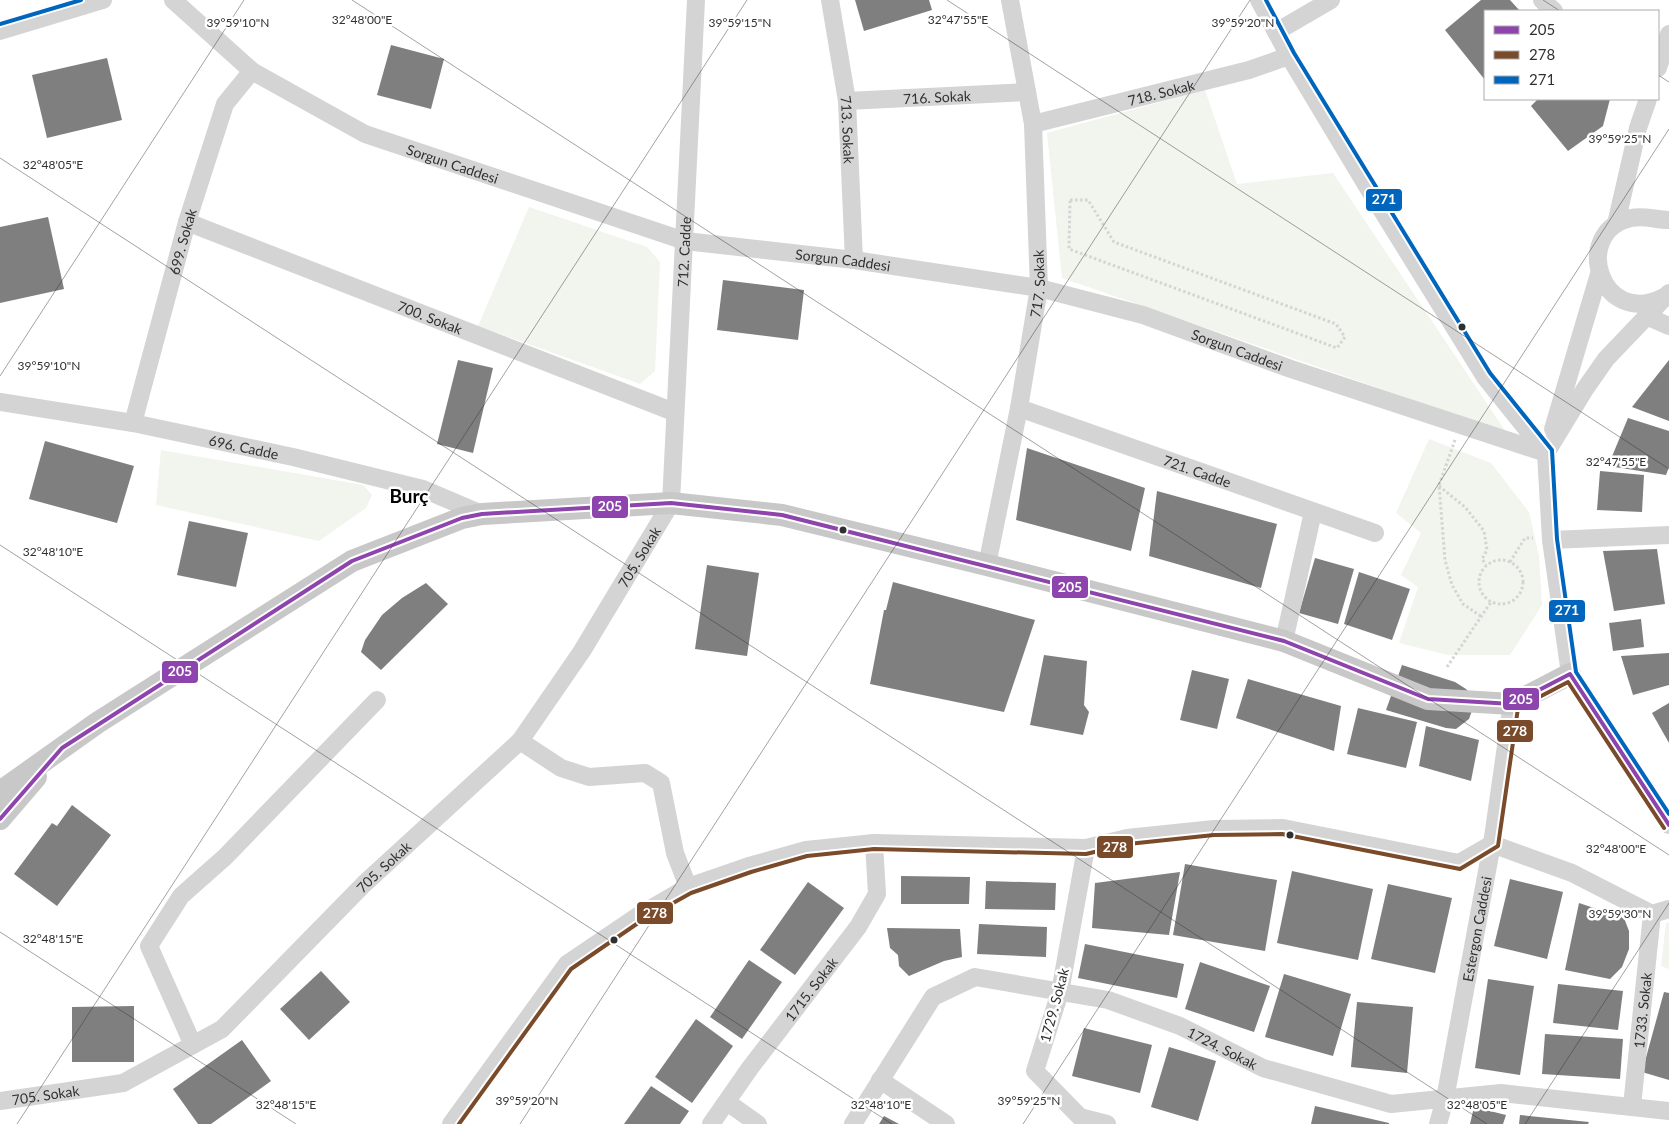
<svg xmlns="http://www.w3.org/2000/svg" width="1669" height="1124" font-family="Lato,sans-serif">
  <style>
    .green { fill: #f1f5ed }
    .building { fill: #7f7f7f }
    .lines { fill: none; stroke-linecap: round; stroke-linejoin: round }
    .path { stroke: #d4d4d4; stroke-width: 3; stroke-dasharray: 2.5 2.5; stroke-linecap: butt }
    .minor { stroke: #d4d4d4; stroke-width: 18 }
    .major { stroke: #c8c8c8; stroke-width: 22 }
    .bus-1-casing { stroke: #fff; stroke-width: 8 }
    .bus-2-casing { stroke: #fff; stroke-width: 8 }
    .bus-3-casing { stroke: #fff; stroke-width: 8 }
    .bus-1 { stroke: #8e44ad; stroke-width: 4 }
    .bus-2 { stroke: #7a4b2a; stroke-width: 4 }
    .bus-3 { stroke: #0065bd; stroke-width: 4 }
    .ticks { fill: none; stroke: #303030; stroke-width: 1; stroke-opacity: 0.45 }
    .bus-dot { fill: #303030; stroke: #fff; stroke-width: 2 }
    .labels { text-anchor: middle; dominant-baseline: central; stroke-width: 5; stroke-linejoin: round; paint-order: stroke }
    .street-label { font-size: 14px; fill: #303030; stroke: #fff }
    .district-label { font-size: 19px; font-weight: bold; fill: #000; stroke: #fff }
    .ticks-label { font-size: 12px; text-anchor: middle; fill: #303030; stroke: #fff; stroke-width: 5; stroke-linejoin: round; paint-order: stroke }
    .line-badge { stroke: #fff; stroke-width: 2 }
    .badge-label { font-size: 14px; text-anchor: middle; font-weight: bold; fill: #fff }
  </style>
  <rect width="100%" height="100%" fill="#fff"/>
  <g class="green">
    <path d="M1205,90L1237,184L1333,173L1506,432L1062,278L1047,133Z"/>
    <path d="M529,207L647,247L660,262L655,371L640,384L478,326Z"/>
    <path d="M1429,439L1491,463L1529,512L1539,556L1542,605L1510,655H1448L1399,643L1418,587L1401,575L1421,533L1396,513Z"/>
    <path d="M161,450L363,485L372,495L366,508L319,541L156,505Z"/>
    <path d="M1666,923H1669V969L1661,966Z"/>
  </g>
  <g class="building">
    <path d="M855,0H929L932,10L864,31Z"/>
    <path d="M1481,0H1510L1520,11H1485V80L1445,30Z"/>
    <path d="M391,45L444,59L431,109L377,95Z"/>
    <path d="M107,58L122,120L47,138L32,75Z"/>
    <path d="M1538,99H1610L1603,126L1568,151L1531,106Z"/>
    <path d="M48,217L64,289L0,303V227Z"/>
    <path d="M723,280L804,290L798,340L717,330Z"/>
    <path d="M458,360L493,368L473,453L437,444Z"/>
    <path d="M1669,360V421L1632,407Z"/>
    <path d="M1628,418L1669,431V467L1666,475L1608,466Z"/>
    <path d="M45,441L134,466L117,523L29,499Z"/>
    <path d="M1027,448L1145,488L1131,551L1016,520Z"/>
    <path d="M1600,471L1644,475L1642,512L1597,510Z"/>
    <path d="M1157,491L1277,524L1261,588L1149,556Z"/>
    <path d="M189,521L248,533L236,587L177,575Z"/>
    <path d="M1657,549L1665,604L1614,611L1603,551Z"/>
    <path d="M1315,558L1354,569L1338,624L1299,613Z"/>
    <path d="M707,565L759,573L747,656L695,649Z"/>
    <path d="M1359,572L1410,589L1392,640L1344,624Z"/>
    <path d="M893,582L1035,620L1004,712L870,684L884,610H886Z"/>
    <path d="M426,583L448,604L381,670L361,652L365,640L382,615L402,598Z"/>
    <path d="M1641,619L1644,647L1613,651L1609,623Z"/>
    <path d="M1669,653V685L1633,695L1621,656Z"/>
    <path d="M1044,655L1087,661L1084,705L1089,712L1083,735L1030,725Z"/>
    <path d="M1402,665L1455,682L1466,689L1472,695L1473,708L1469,719L1456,729L1446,728L1386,710Z"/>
    <path d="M1192,670L1229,679L1217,729L1180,720Z"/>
    <path d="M1248,679L1341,706L1334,751L1236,718Z"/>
    <path d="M1669,703V743L1652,713Z"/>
    <path d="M1358,708L1417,722L1406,768L1347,754Z"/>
    <path d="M1426,726L1479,740L1471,781L1419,766Z"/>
    <path d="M72,805L111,835L57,906L14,874L52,823L57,826Z"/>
    <path d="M1185,864L1277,880L1265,951L1173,935Z"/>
    <path d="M1292,871L1373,889L1358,960L1277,943Z"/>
    <path d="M1180,872L1169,935L1092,928L1095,883Z"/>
    <path d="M901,876L970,877L969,904H901Z"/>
    <path d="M1510,879L1563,892L1547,959L1494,946Z"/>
    <path d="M986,881L1056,883L1055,910L985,909Z"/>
    <path d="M808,882L844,908L795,975L760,950Z"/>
    <path d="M1388,884L1452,898L1435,973L1371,959Z"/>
    <path d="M1579,903L1624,918L1629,931V949L1622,967L1610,979L1565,970Z"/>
    <path d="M979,924L1047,927L1046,957L977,954Z"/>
    <path d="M887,928L960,929L962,957L944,961L909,976L899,966L898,955L890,948Z"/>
    <path d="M1085,944L1184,964L1177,998L1078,978Z"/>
    <path d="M749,960L782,982L742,1039L710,1017Z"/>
    <path d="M1200,962L1270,986L1254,1032L1185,1009Z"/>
    <path d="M321,971L350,1002L309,1040L280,1009Z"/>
    <path d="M1284,974L1351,994L1333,1056L1265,1037Z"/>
    <path d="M1488,979L1534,986L1520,1075L1475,1068Z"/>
    <path d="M1558,984L1623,991L1618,1030L1553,1023Z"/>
    <path d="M1664,992L1669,993V1080L1642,1072Z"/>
    <path d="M1357,1002L1413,1007L1407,1073L1351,1067Z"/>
    <path d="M134,1006V1062H72V1007Z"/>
    <path d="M696,1019L733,1046L692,1103L655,1077Z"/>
    <path d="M1084,1028L1152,1045L1140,1093L1072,1076Z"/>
    <path d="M1545,1034L1623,1039L1620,1079L1542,1074Z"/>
    <path d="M242,1040L271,1081L211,1124H198L173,1089Z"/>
    <path d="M1169,1047L1216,1061L1198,1121L1151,1107Z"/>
    <path d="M651,1086L689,1111L680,1124H624Z"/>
    <path d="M1315,1106L1389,1123V1124H1311Z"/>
    <path d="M1474,1107L1506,1115L1503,1124H1470Z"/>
    <path d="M1520,1115L1589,1122L1588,1124H1519Z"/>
    <path d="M884,1116L899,1124H879Z"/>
  </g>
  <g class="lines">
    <g class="path">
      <path d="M1070,200H1088L1114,242L1336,324L1345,337L1337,348L1069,249Z"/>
      <path d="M1455,440L1439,485L1445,560L1452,585L1463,604L1482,617"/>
      <path d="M1439,486L1465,507L1484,531L1487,550L1482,559L1486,565"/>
      <circle cx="1501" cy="582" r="22"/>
      <path d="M1510,562L1525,538H1533"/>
      <path d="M1447,667L1491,602"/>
    </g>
    <g class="minor">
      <path id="s1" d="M173,0L252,71L365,134L685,241L854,260L1039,288L1143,315L1291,369L1546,453"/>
      <path id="s2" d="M830,0L847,101L854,260"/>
      <path d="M1259,0L1289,56L1370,191L1485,377L1546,453L1551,540L1570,674L1669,825"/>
      <path d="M1542,0L1554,11"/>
      <path d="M0,31L103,0"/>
      <path d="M1276,32L1331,0"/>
      <path d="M1658,68L1669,34"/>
      <path id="s3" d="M847,101L1027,92"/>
      <path id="s4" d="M1033,124L1249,70L1289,56"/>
      <path id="s5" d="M187,222L674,412"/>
      <path d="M1616,224L1638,128L1648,99"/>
      <path d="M1664,297C1601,330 1570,232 1631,218C1644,215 1656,220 1669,220"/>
      <path d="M1646,316L1669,326"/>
      <path id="s6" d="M0,402L133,423L293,457L423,489L482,514"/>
      <path id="s7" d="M1019,408L1375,533"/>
      <path id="s8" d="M133,423L187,222L225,104L252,71"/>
      <path d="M1553,429L1599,274"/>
      <path d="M1546,453L1585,389L1606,359L1669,293"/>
      <path d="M1551,540L1669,535"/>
      <path id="s9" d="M987,565L1019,408L1039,288L1033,124L1010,0"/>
      <path d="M1284,641L1313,512"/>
      <path d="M520,741L561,768L589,777L645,773L661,783L675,853L688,887"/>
      <path d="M1492,844L1572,873L1652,914L1669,909"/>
      <path d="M1086,848L1060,992L1035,1071L1080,1117L1107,1124"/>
      <path d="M193,1045L149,946L181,896L225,857L377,700"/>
      <path d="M880,1080L946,1124"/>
      <path id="s10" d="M0,1101L123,1083L222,1029L364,884L520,741L582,651L671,503L696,0"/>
      <path d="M727,1102L758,1124"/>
      <path id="s11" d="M1632,1106L1652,914"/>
      <path d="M451,1124L567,964L638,916L688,887L749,866L806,850L874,843L1086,848L1127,838L1214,829L1283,828L1459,863L1492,844"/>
      <path id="s12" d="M711,1124L750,1068L858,927L877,894L874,843"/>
      <path id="s13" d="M853,1124L933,997L975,977L1108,1000L1180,1026L1263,1068L1391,1104L1501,1093L1669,1111"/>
      <path id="s14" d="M1438,1124L1445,1099L1492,844L1512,704"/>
    </g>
    <g class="major">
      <path d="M0,792L97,723L352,561L462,518L482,514L671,503L782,515L987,565L1284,641L1428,699L1512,704L1570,674"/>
      <path d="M0,819L36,777"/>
    </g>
    <defs>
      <path id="bus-1" d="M0,819L62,748L352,561L462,518L482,514L671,503L782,515L1284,641L1428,699L1512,704L1570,674L1669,825"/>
      <path id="bus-2" d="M459,1124L571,969L641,921L691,893L751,872L807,856L874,849L1086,854L1128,844L1214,835L1282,834L1460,869L1498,846L1518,708L1568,682L1664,828"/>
      <g id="bus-3">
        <path d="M1266,0L1294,53L1490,373L1552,450L1557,539L1576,672L1669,814"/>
        <path d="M0,24L81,0"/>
      </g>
    </defs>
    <use href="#bus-1" class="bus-1-casing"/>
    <use href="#bus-2" class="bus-2-casing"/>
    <use href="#bus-3" class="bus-3-casing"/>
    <use href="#bus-1" class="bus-1"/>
    <use href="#bus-2" class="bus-2"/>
    <use href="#bus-3" class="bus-3"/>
  </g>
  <path class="ticks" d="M352,0L1669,855M947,0L1669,469M1543,0L1560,11M1658,75L1669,82M0,158L1487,1124M0,376L244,0M0,545L892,1124M0,932L296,1124M17,1124L747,0M520,1124L1250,0M1023,1124L1669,129M1525,1124L1669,903"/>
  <g class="bus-dot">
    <circle cx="1462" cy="327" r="4.5"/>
    <circle cx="843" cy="530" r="4.5"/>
    <circle cx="1290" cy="835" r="4.5"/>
    <circle cx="614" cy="940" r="4.5"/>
  </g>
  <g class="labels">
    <g class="street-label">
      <text stroke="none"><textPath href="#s4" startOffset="132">718. Sokak</textPath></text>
      <text stroke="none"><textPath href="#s3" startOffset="90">716. Sokak</textPath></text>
      <text stroke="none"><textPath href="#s2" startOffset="131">713. Sokak</textPath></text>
      <text stroke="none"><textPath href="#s1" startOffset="328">Sorgun Caddesi</textPath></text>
      <text stroke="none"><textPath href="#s8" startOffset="188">699. Sokak</textPath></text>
      <text stroke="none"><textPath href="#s10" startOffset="1185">712. Cadde</textPath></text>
      <text stroke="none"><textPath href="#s1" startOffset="732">Sorgun Caddesi</textPath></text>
      <text stroke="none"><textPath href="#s9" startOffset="286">717. Sokak</textPath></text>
      <text stroke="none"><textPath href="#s5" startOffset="261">700. Sokak</textPath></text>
      <text stroke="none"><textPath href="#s1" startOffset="1138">Sorgun Caddesi</textPath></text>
      <text stroke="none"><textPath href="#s6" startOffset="248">696. Cadde</textPath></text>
      <text stroke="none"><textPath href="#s7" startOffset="189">721. Cadde</textPath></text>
      <text stroke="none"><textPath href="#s10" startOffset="871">705. Sokak</textPath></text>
      <text stroke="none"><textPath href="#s10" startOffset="466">705. Sokak</textPath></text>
      <text stroke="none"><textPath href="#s14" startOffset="199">Estergon Caddesi</textPath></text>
      <text stroke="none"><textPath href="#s12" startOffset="168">1715. Sokak</textPath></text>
      <text transform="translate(1054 1005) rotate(-75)">1729. Sokak</text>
      <text stroke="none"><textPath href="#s11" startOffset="96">1733. Sokak</textPath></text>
      <text stroke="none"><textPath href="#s13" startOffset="456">1724. Sokak</textPath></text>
      <text stroke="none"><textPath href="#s10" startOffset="46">705. Sokak</textPath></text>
    </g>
    <g class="district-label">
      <text x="409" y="495">Burç</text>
    </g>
  </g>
  <g class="ticks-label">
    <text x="362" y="24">32°48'00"E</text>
    <text x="958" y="24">32°47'55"E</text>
    <text x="238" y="27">39°59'10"N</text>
    <text x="740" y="27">39°59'15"N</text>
    <text x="1243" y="27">39°59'20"N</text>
    <text x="1620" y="143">39°59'25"N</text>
    <text x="53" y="169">32°48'05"E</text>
    <text x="49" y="370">39°59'10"N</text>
    <text x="1616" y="466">32°47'55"E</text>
    <text x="53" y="556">32°48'10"E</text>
    <text x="1616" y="853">32°48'00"E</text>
    <text x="1620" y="918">39°59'30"N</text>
    <text x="53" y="943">32°48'15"E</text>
    <text x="527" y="1105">39°59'20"N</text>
    <text x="1029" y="1105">39°59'25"N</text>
    <text x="286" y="1109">32°48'15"E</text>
    <text x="881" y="1109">32°48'10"E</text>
    <text x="1477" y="1109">32°48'05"E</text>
  </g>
  <g class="line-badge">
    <rect x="1365" y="188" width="38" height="24" rx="5" fill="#0065bd"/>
    <rect x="591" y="495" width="38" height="24" rx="5" fill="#8e44ad"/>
    <rect x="1051" y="575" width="38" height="24" rx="5" fill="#8e44ad"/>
    <rect x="1548" y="599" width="38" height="24" rx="5" fill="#0065bd"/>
    <rect x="161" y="660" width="38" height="24" rx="5" fill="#8e44ad"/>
    <rect x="1502" y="687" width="38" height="24" rx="5" fill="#8e44ad"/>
    <rect x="1496" y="719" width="38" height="24" rx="5" fill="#7a4b2a"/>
    <rect x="1096" y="835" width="38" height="24" rx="5" fill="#7a4b2a"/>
    <rect x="636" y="901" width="38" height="24" rx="5" fill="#7a4b2a"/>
  </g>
  <g class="badge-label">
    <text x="1384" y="204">271</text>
    <text x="610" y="511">205</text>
    <text x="1070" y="592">205</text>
    <text x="1567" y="615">271</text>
    <text x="180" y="676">205</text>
    <text x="1521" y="704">205</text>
    <text x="1515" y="736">278</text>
    <text x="1115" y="852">278</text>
    <text x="655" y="918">278</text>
  </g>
  <rect x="1484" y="10" width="175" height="90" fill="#ffffff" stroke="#acacac"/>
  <rect x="1494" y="26" width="25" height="8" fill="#8e44ad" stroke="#acacac"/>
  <text x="1529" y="35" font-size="15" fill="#303030">205</text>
  <rect x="1494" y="51" width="25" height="8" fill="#7a4b2a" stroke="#acacac"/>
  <text x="1529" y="60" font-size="15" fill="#303030">278</text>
  <rect x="1494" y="76" width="25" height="8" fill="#0065bd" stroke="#acacac"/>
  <text x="1529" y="85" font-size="15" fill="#303030">271</text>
</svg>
